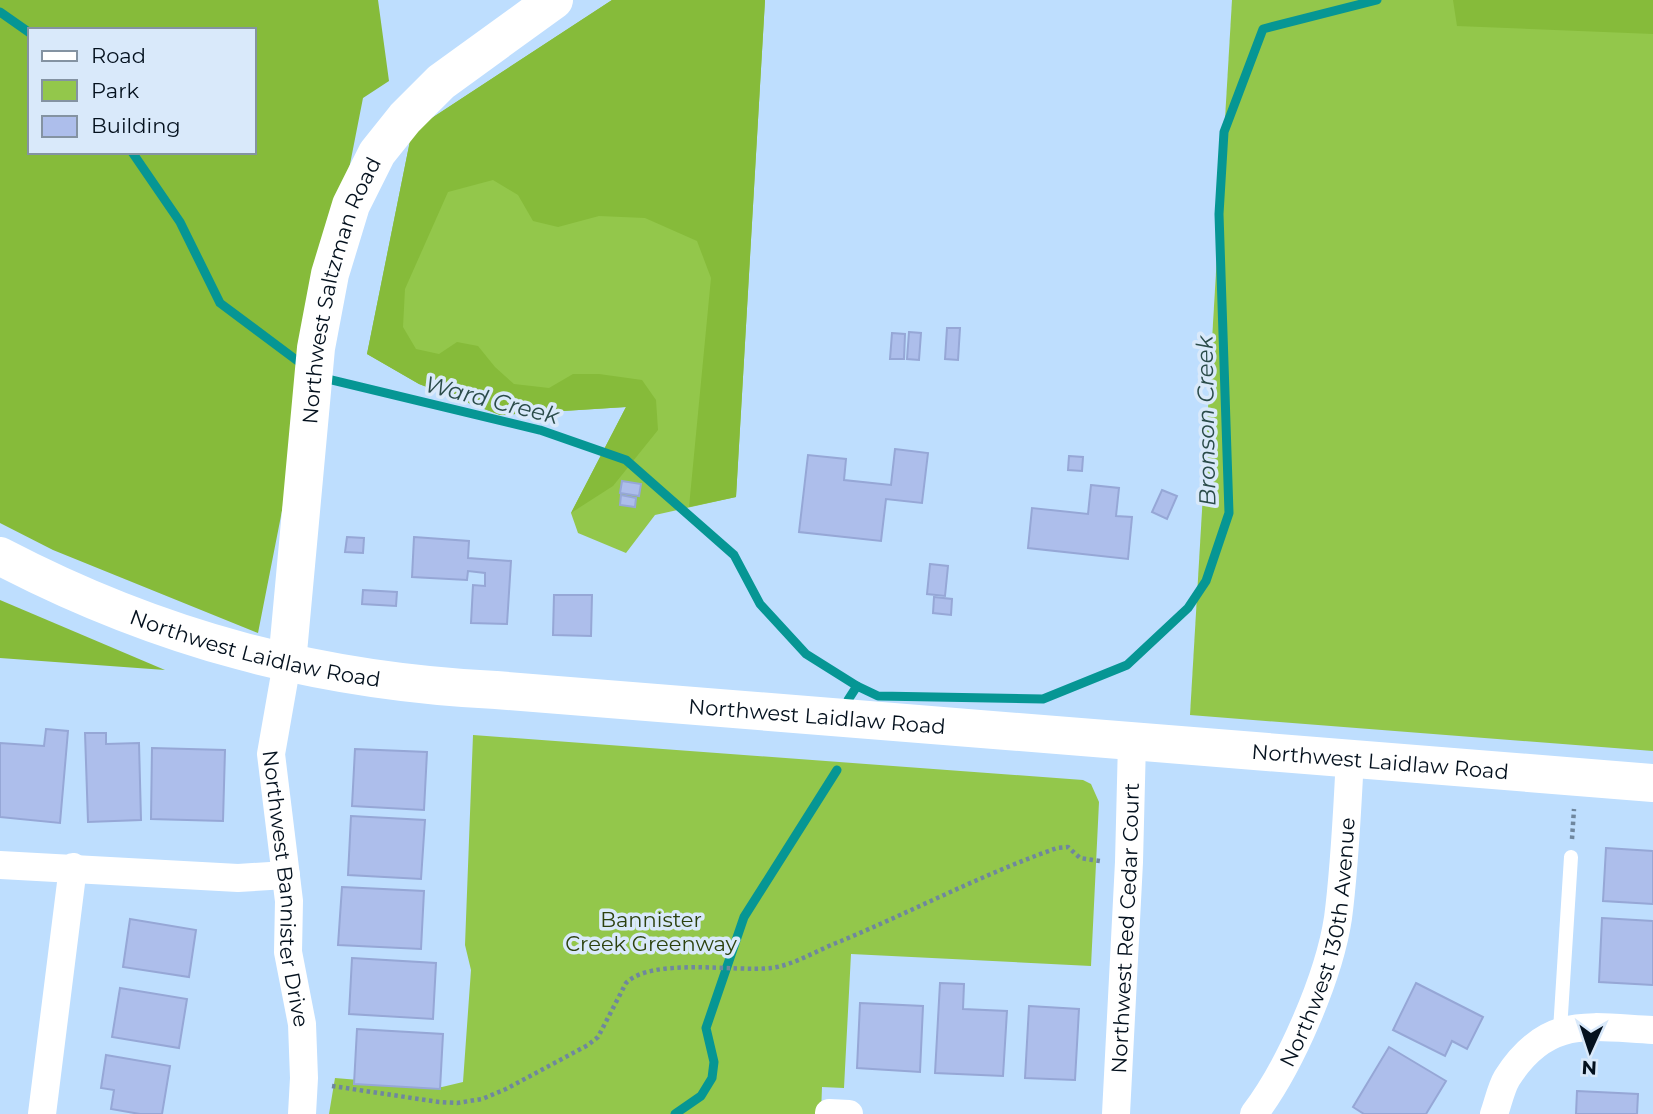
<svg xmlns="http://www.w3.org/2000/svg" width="1653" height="1114" font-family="Montserrat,sans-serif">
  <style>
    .green { fill: #93c74b }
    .forest { fill: #86bb3a; fill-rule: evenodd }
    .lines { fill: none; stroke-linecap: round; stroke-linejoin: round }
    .stream { stroke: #069694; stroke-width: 9 }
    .building { fill: #adbeeb; stroke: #96a7d6; stroke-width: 2 }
    .path { stroke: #6f879f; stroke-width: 4.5; stroke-dasharray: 3.5 3.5; stroke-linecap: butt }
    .lane { stroke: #fff; stroke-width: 14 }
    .street { stroke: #fff; stroke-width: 28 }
    .secondary { stroke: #fff; stroke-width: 38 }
    .labels { text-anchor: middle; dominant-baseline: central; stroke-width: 7; stroke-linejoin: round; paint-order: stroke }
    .street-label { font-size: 21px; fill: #04111e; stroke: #d9e9fa }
    .park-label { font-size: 21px; fill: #2c410e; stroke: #d9e9fa }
    .water-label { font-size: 23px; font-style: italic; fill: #2b4c4a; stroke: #d9e9fa }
  </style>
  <rect width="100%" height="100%" fill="#bedefe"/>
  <g class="green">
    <path d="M612,0H765L736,497L655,515L626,553L578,533L571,513L626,407L500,415L419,384L367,354L412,131Z"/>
    <path d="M1232,0H1653V751L1190,715Z"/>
    <path d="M473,735L1083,780L1091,784L1099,802L1091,966L851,954L844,1088L822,1087L821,1114H329L335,1078L442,1087L463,1082L471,970L465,945Z"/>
  </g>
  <g class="forest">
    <path d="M0,0H378L389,81L363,98L258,633L53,550L0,523ZM30,30H254V152H30Z"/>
    <path d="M612,0H765L736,497L689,507L711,278L697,241L645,218L599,216L558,227L533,221L518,195L493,180L448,192L405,289L403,327L416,349L439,354L457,342L478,346L495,367L514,384L549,388L573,374H599L642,380L656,400L658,430L613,486L571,513L626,407L500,415L419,384L367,354L412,131Z"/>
    <path d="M1453,0H1653V34L1457,26Z"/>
    <path d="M0,600L165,670L0,658Z"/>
  </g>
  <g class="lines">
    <g class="stream">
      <path d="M0,12L30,33"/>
      <path d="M132,152L180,222L220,303L303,365"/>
      <path d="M324,378L540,430L626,460L734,555L760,604L806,654L857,686L878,696L1043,699L1127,665L1188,608L1206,581L1229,513L1219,214L1224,132L1263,29L1377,0"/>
      <path d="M848,700L857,686"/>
      <path d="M675,1114L701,1096L712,1078L714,1062L706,1028L744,917L837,770"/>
    </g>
  </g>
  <g class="building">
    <path d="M947,328H960L958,360L945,359Z"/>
    <path d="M909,332L921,333L919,360L907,359Z"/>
    <path d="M892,333L905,334L904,359H890Z"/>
    <path d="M895,449L928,453L922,503L886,499L881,541L799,532L808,455L846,459L844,480L891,485Z"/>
    <path d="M1069,456L1083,457L1082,471L1068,470Z"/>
    <path d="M622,481L641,484L639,496L620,493Z"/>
    <path d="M1091,485L1119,488L1116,516L1132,517L1128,559L1028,548L1032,508L1088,514Z"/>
    <path d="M1162,490L1177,496L1167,519L1152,512Z"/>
    <path d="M621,495L636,498L635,507L620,505Z"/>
    <path d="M347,537L364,538L363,553L345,552Z"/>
    <path d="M414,537L469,541L468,558L511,561L507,624L471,623L473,585L485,586V573L468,571L467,580L412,577Z"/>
    <path d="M930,564L948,566L945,596L927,594Z"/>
    <path d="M363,590L397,592L396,606L362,604Z"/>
    <path d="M554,595H592L591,636L553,635Z"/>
    <path d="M934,597L952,599L951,615L933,613Z"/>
    <path d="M46,729L68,731L60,823L0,817V743L44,746Z"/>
    <path d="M85,733H106V744L139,743L141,820L88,822Z"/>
    <path d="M152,748L225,750L223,821L151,819Z"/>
    <path d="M355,749L427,752L424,810L352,806Z"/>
    <path d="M351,816L425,820L421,879L348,875Z"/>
    <path d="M1606,848L1653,851V904L1603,901Z"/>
    <path d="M342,887L424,891L421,949L338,945Z"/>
    <path d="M1602,918L1653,921V985L1599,982Z"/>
    <path d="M130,919L196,930L189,977L123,967Z"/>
    <path d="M352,958L436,963L433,1019L349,1014Z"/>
    <path d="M940,983L964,984L963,1009L1007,1011L1003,1076L935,1073Z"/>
    <path d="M1416,983L1483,1017L1467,1049L1452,1041L1445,1056L1393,1030Z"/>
    <path d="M120,988L187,999L179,1048L112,1037Z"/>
    <path d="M860,1003L923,1006L920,1072L857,1068Z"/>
    <path d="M1029,1006L1079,1009L1075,1080L1025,1078Z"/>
    <path d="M357,1029L443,1034L440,1089L354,1084Z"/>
    <path d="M1389,1047L1446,1081L1426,1114H1364L1353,1107Z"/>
    <path d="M106,1055L170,1066L162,1114H140L111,1109L114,1090L101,1088Z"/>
    <path d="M1577,1091L1638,1094L1637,1114H1576Z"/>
  </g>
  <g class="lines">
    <g class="path">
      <path d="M1572,839L1574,809"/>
      <path d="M332,1086L439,1102L457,1103L482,1099L506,1089L588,1045L598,1037L626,983C652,957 735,972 771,968C795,965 819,949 841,941C913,911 983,874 1057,848L1068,847L1080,858L1100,861"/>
    </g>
    <path class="lane" d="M1560,1030L1571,857"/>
    <g class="street">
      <path id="s1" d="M287,663L271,754L289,901L288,952L302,1024L304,1078L302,1114"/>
      <path d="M0,865L238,878L286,875"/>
      <path d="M829,1113L849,1114"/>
      <path d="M42,1114L73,867"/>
      <path id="s2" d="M1116,1114L1129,862L1132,742"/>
      <path id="s3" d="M1254,1114C1290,1067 1329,977 1338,918C1345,865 1347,811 1350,758"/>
      <path d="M1494,1114C1498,1103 1501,1088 1507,1078C1547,1015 1589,1027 1653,1030"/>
    </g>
    <g class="secondary">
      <path id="s4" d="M0,556C159,639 317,681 496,690L1653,783"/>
      <path id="s5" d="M287,663L316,348L330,274L351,205L377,153L405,118L441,82L554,0"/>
    </g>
  </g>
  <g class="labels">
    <g class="street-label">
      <text stroke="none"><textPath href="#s5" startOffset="378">Northwest Saltzman Road</textPath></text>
      <text stroke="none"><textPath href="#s4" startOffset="273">Northwest Laidlaw Road</textPath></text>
      <text stroke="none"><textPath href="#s4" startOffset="840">Northwest Laidlaw Road</textPath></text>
      <text stroke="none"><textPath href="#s4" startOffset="1405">Northwest Laidlaw Road</textPath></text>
      <text stroke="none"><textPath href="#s1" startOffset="228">Northwest Bannister Drive</textPath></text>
      <text stroke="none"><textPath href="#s2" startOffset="186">Northwest Red Cedar Court</textPath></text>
      <text stroke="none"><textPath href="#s3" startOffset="187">Northwest 130th Avenue</textPath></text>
    </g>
    <g class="park-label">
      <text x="651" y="919">Bannister<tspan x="651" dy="24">Creek Greenway</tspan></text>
    </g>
    <g class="water-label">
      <text transform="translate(492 400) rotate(14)">Ward Creek</text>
      <text transform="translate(1206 421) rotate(-91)">Bronson Creek</text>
    </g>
  </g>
  <rect x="28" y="28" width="228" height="126" fill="#d9e9fa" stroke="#8493a2" stroke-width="2"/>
  <rect x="42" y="51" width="35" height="10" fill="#ffffff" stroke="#8493a2" stroke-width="2"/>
  <text x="91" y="63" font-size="21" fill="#04111e">Road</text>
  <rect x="42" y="80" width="35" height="21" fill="#93c74b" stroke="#8493a2" stroke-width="2"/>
  <text x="91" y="98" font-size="21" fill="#04111e">Park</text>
  <rect x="42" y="116" width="35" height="21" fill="#adbeeb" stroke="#8493a2" stroke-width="2"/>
  <text x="91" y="133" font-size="21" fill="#04111e">Building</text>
  <g transform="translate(1590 1051) rotate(183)" stroke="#d9e9fa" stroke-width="5" paint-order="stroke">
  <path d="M0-5L12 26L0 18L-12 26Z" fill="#04111e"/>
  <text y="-10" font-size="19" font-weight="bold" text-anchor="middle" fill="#04111e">N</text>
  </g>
</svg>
